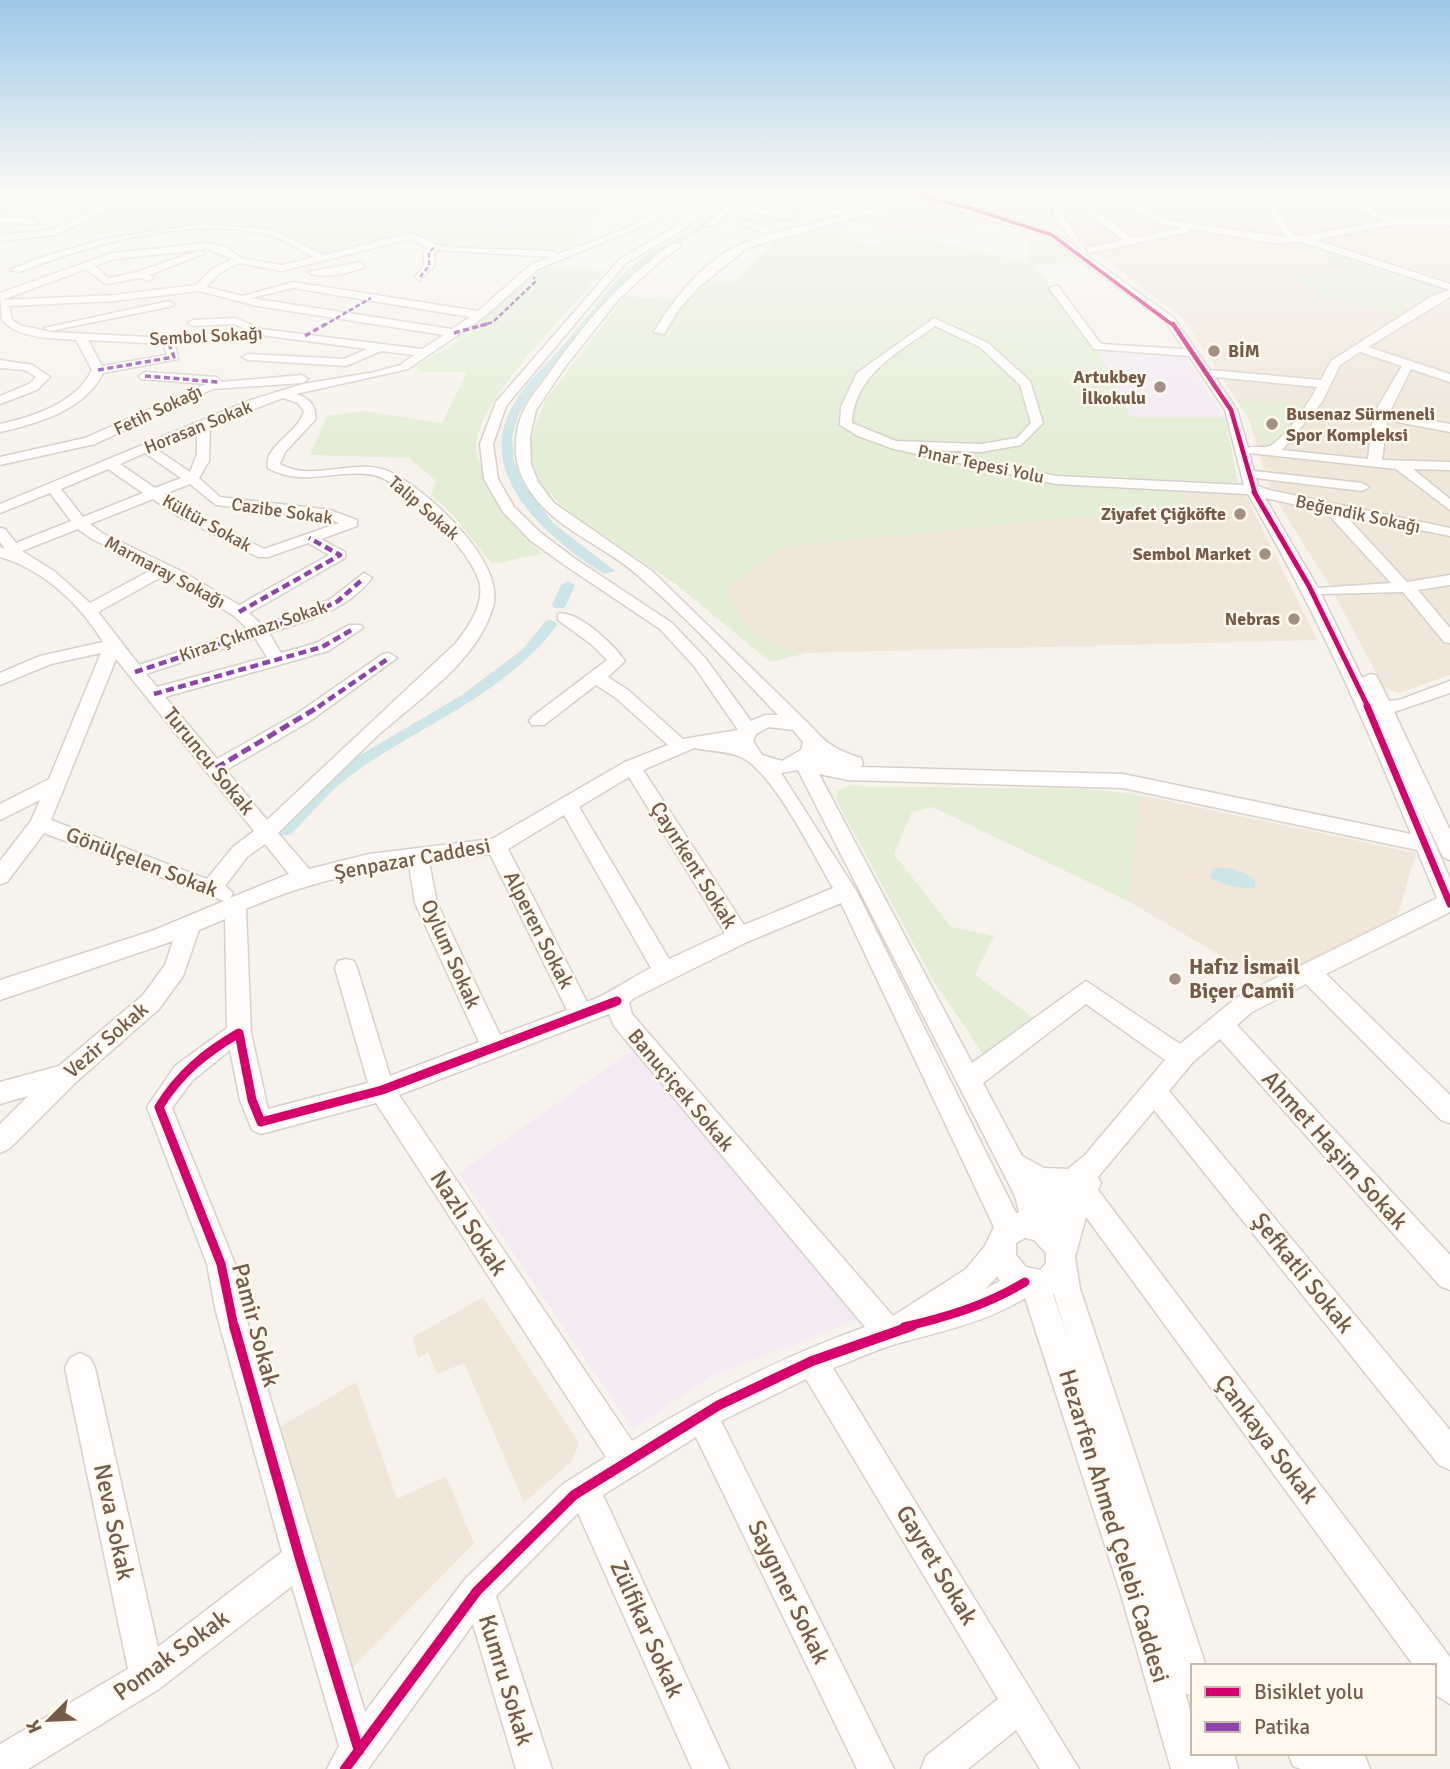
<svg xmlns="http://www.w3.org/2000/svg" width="1450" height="1769" font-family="Signika,sans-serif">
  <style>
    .residential { fill: #f0e6d9 }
    .education { fill: #f4eaf3 }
    .green { fill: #e4eed7 }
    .water { fill: #cde5e8 }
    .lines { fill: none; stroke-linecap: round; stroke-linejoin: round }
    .canal { fill: #cde5e8; fill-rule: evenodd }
    .minor-casing { stroke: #d6d0ca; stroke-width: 3 }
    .minor { fill: #fefdfc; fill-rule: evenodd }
    .quiet-far3 { stroke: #8e44ad; stroke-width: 2.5; stroke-dasharray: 5 2.5; stroke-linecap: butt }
    .quiet-far2 { stroke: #8e44ad; stroke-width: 3.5; stroke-dasharray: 6 3.5; stroke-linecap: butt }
    .quiet-far1 { stroke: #8e44ad; stroke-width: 4.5; stroke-dasharray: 8 4.5; stroke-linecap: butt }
    .quiet { stroke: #8e44ad; stroke-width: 5; stroke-dasharray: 10 5; stroke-linecap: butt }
    .cycleway-far5-casing { stroke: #fff8ed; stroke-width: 5 }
    .cycleway-far4-casing { stroke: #fff8ed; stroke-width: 7 }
    .cycleway-far3-casing { stroke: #fff8ed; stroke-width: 9 }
    .cycleway-far2-casing { stroke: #fff8ed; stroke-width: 11 }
    .cycleway-far1-casing { stroke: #fff8ed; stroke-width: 13 }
    .cycleway-casing { stroke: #fff8ed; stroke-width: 15 }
    .cycleway-far5 { stroke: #d6006c; stroke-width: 3.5 }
    .cycleway-far4 { stroke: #d6006c; stroke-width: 4.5 }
    .cycleway-far3 { stroke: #d6006c; stroke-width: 5 }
    .cycleway-far2 { stroke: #d6006c; stroke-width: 7 }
    .cycleway-far1 { stroke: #d6006c; stroke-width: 9 }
    .cycleway { stroke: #d6006c; stroke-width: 10 }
    .poi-dot { fill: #a39083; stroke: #fff8ed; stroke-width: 2.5 }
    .labels { text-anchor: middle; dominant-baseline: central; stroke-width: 5; stroke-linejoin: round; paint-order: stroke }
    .far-street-label { font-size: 18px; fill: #765b4b; stroke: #fff8ed }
    .far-poi-label { font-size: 18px; font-weight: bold; fill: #765b4b; stroke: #fff8ed; text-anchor: end }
    .street-label { font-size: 21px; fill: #765b4b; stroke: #fff8ed }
    .poi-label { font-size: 21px; font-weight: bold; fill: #765b4b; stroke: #fff8ed; text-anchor: start }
    .near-street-label { font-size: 24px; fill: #765b4b; stroke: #fff8ed }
  </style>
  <rect width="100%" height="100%" fill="#f7f3ec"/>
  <g class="residential">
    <path d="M958,193H1450V675L1399,693L1384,688L1330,586L1271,492L1249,419L1183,318L1084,243L1061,231L1015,217Z"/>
    <path d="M928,202L997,221L915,234L877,224H856Z"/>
    <path d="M1182,488L1244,492L1317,640L807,653L771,647L743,622L726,589L784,546L1185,507Z"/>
    <path d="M1140,795L1416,853L1397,917L1270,985L1128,901Z"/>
    <path d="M483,1297L579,1443L572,1461L524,1503L464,1363L437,1374L428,1352L418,1358L413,1337Z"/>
    <path d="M356,1382L397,1499L446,1476L474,1543L344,1676L271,1432Z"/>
  </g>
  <g class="education">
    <path d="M1097,349L1185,357L1225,417H1131Z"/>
    <path d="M631,1051L863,1318L713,1375L633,1429L459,1173Z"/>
  </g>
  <g class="green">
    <path d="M144,193H612L615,198L589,223L578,244L560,250L516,253L452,247L410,234L316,254L277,232L234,223L144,233L141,230L81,235L94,218Z"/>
    <path d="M829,226L849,227L844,238L876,246L894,232L1027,262L1030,240L1058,241L1085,262L1034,265L1097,349L1131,417H1225L1238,482L1244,492L1182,488L1186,507L784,546L726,589C750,635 756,644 807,653L770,662L677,585L565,509L542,486L531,462L532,437L545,401L625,296L671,300L691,280L733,283L775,242Z"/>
    <path d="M1303,244L1424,282L1437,290L1411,302L1395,314L1329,297L1287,275L1359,272L1290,245Z"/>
    <path d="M547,267L606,271L590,285C561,320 476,403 476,447C475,453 480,462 481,468C492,505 515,528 543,554L492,564L453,515L431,495L436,481L409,458L310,455L327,416L363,411L442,423L467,372H421L416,366L460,340L457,337Z"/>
    <path d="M1241,400L1306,405C1304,412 1280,442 1273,444C1270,445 1265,443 1262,442Z"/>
    <path d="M848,786L1088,789L1140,795L1128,901L932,807L912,812L894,854L951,927L994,936L975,975L1033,1017L985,1057L933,980L836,799L837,791Z"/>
  </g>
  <path class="water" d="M1213,868C1228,867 1243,870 1255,880V887C1245,891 1217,884 1210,877Z"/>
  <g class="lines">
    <g class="canal">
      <path d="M737,193H744L736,204L715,222L653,259L632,276L537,386L519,413L512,437L514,461L523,484L553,523L615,571L604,574C553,542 476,480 510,411C523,384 548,364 567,341C590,315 609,284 637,262C669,237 712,227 737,193Z"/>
      <path d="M568,581L575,585L566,605L564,608H554L552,605L561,585Z"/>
      <path d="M551,620L558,624C506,695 420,725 351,775C329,791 310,816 290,835H278L276,831L278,827L338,768L462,695L522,650L546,621Z"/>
    </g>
    <defs>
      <g id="minor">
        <path d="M135,193H146L55,235L0,241V235L50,230L95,210L0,209V203L107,205Z"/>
        <path d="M665,193H673L668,208L651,223L538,269L484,317L408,369L296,394C309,398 317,406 315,420L285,452L280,464C315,484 358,454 394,474C430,493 506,563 493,607C477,662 417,700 377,736C344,768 311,800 278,833L309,869L369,854L492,839L625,762L668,745L616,698L596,685L544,725H532L529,721L532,717L607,660L591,644L558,620V614C577,609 615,646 625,661L608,677L628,690L683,739L738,730L694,666L660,629L563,564L530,540L503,512L484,479L480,444L496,402L620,259L672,229L719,193H728L678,233L626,263L506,406L493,444L498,479L514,507L541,533L574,558L672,623L706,659L751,721L765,715H778C731,666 686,616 635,573C599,542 549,527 525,483C513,462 513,434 523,412C529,398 541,385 550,372C585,323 623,277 674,243H680V247L659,262L618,300L565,367L536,410L530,437L531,464L538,482L554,503L652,571L811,726C826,744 838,751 861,758L863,763L861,767L1123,774L1411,834C1362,714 1313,606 1248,494L1056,484L894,449L858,436L840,425L841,407L857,373L934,318L988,343L1030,381L1043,423L1021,445L981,452L932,450L1056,476L1244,485L1225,410L1189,356L1094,349L1049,288L1058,286L1101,344L1184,349L1166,322L1049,237L922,199L747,248L700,286L679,309L664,334L654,332C673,299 706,258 742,244C773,231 810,225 842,216L770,203L767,198L854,213L912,197L904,193H924L972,206L1055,233L1174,318L1210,370L1321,380L1331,361L1432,296L1450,290L1302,242L1272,243L1190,229L1189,232L1089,253L1086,248L1123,240L1087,212V208H1093L1132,238L1183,228L1161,224L1126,206L1068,208L1063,215L1079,240L1074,243L1053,215L1054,210L1067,196L1073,202L1120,200L1112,193H1121L1130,200L1304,193L1269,200L1295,237L1384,221L1322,193H1333L1396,219H1450V225H1392L1316,240L1450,284V297L1368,347L1450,374V382L1411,369L1389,413L1450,424V432L1387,420L1382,460L1450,462V470L1413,469L1450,499V510L1396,469L1249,453L1254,471L1362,483L1369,487L1362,491L1256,478L1258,486L1269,490L1450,528V536L1345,515L1407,582L1450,575V585L1418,590L1450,628V643L1444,642L1403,592L1321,594L1362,678L1370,674L1376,675L1389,701L1399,700L1450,681V693L1394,712L1450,830V860L1443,857L1420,809L1450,879V912L1326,974L1450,1095V1123L1441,1120L1306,984L1252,1012L1237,1025L1450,1255V1290L1440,1286L1220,1039L1193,1062L1169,1091L1450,1430V1470L1439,1465L1154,1110L1098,1177L1101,1183L1098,1190L1450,1657V1704L1434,1694V1666H1414L1086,1217L1075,1257L1080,1289L1206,1666H1193V1697L1185,1693L1193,1720V1753H1234L1238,1769H1171L1122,1598L1025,1298C986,1322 943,1331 899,1343C877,1349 855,1360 833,1368L1079,1769H1040L1016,1730L968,1769H921L926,1756L998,1699L806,1379L721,1421L894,1769H857L696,1437L603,1495L729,1769H692L578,1513L496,1596L552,1769H516L473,1624L368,1769H327L339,1746L292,1586L159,1689L28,1769H0V1744L128,1669L65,1368L70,1358L80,1353L90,1358L95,1368L158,1647L282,1552L215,1308L207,1264L147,1107L175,1066L227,1028L225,919L199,930L183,976L159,1009L76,1082L9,1149L0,1153V1124L28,1096L0,1104V1082L59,1066L143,995L165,965L173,941L0,1000V980L152,931L224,901L44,833L7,882L0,884V861L31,821L40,800L0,820V804L49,779L101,653L51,664L0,685V673L40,656L103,642C81,605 43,569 0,557V547L5,549L0,542V528L5,529L16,543L71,521L50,493L0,513V504L251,400L303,384L375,372L400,365L414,355L381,351L346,366L248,360L242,357L248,354L344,359L367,349L261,335L175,344L178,359L103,373C85,410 37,424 0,432V424C33,417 76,403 92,370L76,340C53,338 18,339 2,320L0,293L112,253L208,243L228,248L241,258L282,265L314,257C298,250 283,238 265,234C185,216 93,244 19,272L10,270L39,258L105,239L203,224L271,230L324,255L411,233L437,245L458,248L553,251L558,254C585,243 660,223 665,193ZM1261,201L1286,237L1166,220L1136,205ZM410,239L428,248L424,252V266L415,277L420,280L434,266V253L437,250L551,257L530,265L478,311L293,282L243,296L206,287L220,273L239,263L282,271ZM208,249L232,259L212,269L196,285L114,295L2,300L86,269L106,284L139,278L149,281L154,278L149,275L205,253L197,251L137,272L108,278L95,266L114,259ZM293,288L470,317L452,329L251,298ZM199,291L257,306L444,335L422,349L261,329L235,318L193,320L188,323L193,326L234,324L248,330L168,338L51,332L19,325L12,319L9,306L114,301ZM935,326L980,347L1020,385L1031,423L1017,438L981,444L896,441L852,423C855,373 898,353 935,326ZM88,340L164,344L167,355L102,366ZM1360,352L1402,366L1373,415L1368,459L1282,450L1322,402L1340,365ZM1215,377L1317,387C1310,402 1285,438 1270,446C1263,449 1255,445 1248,448L1237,410ZM283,398L298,403L304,411C299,433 263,446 268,468C303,488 337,468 374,475C404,482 475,554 480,585C483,607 468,627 456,643L267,820L226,770L310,721L397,658L389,653L383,654L298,713L217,759L165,697L328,651L363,628L361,625H349L316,643L281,653L269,633C307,621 346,611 372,578L364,573L332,598L308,610L262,625L249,613L345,558V552L321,539L357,526V520L330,510L220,497L199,478L209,461L210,426ZM197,432V454L190,472L156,449ZM145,453L181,478L155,488L120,464ZM108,469L143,493L83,517L61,489ZM190,484L216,505L327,518L339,523L264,549L186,509L164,494ZM1265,498L1325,511L1391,583L1318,588ZM153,499L176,515L258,557H268L308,543L329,555L239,605L183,572L102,533L90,524ZM78,529L92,539L153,569L90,603L54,571L22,551ZM165,575L233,615L248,629L139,665L98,612ZM255,638L267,657L157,687L146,674ZM116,659L254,831L233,847L207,879L51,820ZM769,727L793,730L803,742L801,750L782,761L762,755L753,741L756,734ZM694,748C708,751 728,751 741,757C774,773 814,856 833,888L744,925L643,770ZM798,770L1015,1196L1019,1212L1016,1213L857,892L781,773ZM819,774L848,780L1123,788L1417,850L1437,898L1236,998L1180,1044L1086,981L972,1063ZM629,777L725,933L669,959L579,807ZM564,815L651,968C628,979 610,994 587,1002L508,849ZM265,844L289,874L230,898L233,893L225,886L247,857ZM490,854L567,1010L500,1035L437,903L429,862ZM409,865L415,903L479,1042L390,1076L357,968L354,961L346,959L338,961L335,968L368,1083L268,1109L251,1033L246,909C298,886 352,872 409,865ZM841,903L994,1227L985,1246L966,1269L893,1316L632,1014L629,1003L634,998L747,942ZM1086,1004L1165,1060L1085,1155L1068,1169L1044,1168L1022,1156L983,1083ZM609,1014L614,1026L865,1327C780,1358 708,1394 632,1441L399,1095ZM230,1050L240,1100L252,1130L261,1134L376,1103L606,1457L563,1484L465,1579L365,1712L243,1308L235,1264L172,1108L192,1081ZM1025,1238L1034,1240L1046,1253V1263L1040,1270L1026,1267L1016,1255V1243ZM997,1276L1000,1281L985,1289L996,1278ZM1054,1294L1067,1336L1053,1294Z"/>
        <path d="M741,193H750L713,226H707V222Z"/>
        <path d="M794,193H840L796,198L792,195Z"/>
        <path d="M1045,193L1048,198L958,202L954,199Z"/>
        <path d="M1401,193H1420L1405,196Z"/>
        <path d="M1445,193H1450V197L1447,196Z"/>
        <path d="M750,207L789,214L794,217L789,220L747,212Z"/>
        <path d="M0,217L34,218L39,221L34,224L0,223Z"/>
        <path d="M740,219L769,228L771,230L766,233L737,224Z"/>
        <path d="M361,262L365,267C350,273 321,280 308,272Z"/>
        <path d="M169,301L174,304L173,306L50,331L44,328Z"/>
        <path d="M0,360L32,365L50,377L37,390L0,404V396L29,384L36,377L25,370L0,368Z"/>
        <path d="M145,372L216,377L222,382L302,375L308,379L302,383L213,389L95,444L0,465V457L85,438L206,384L141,379L139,376Z"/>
        <path d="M1288,1753H1358L1365,1756L1370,1769H1301L1293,1766Z"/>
      </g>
    </defs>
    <use href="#minor" class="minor-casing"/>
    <use href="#minor" class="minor"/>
    <g class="quiet-far3">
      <path d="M420,277L429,266V252L435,247"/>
      <path d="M323,326L371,298"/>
      <path d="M480,326L493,322L535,282L534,277"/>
    </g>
    <g class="quiet-far2">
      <path d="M454,333L487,324"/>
      <path d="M305,336L326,324"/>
      <path d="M98,370L174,357L168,341"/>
      <path d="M145,376L218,382"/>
    </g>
    <g class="quiet-far1">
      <path d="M239,612L340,555L309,538"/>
      <path d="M135,672L314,613L338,601L364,578"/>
      <path d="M154,694L322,647L355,628"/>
      <path d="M318,707L389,658"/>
    </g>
    <path class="quiet" d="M216,768L320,706"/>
    <defs>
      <path id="cycleway-far5" d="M908,193L969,208L1052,235L1174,326"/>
      <path id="cycleway-far4" d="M1173,324L1231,410L1255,493"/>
      <path id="cycleway-far3" d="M1254,492L1309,586L1368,707"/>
      <path id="cycleway-far2" d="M1367,706L1450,904"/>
      <g id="cycleway-far1">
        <path d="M234,1327L221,1264L159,1107C179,1074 206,1052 239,1033L252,1100L261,1122L382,1090L617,1001"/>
        <path d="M904,1327C947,1317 987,1305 1025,1282"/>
      </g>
      <g id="cycleway">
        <path d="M234,1326L300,1559L359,1751"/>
        <path d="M345,1769L477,1591L574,1495L719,1405L812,1361L912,1326"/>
      </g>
    </defs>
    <use href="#cycleway-far5" class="cycleway-far5-casing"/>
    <use href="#cycleway-far4" class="cycleway-far4-casing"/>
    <use href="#cycleway-far3" class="cycleway-far3-casing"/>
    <use href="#cycleway-far2" class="cycleway-far2-casing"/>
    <use href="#cycleway-far1" class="cycleway-far1-casing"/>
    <use href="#cycleway" class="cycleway-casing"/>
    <use href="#cycleway-far5" class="cycleway-far5"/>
    <use href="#cycleway-far4" class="cycleway-far4"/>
    <use href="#cycleway-far3" class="cycleway-far3"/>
    <use href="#cycleway-far2" class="cycleway-far2"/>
    <use href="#cycleway-far1" class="cycleway-far1"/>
    <use href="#cycleway" class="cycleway"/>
  </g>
  <linearGradient id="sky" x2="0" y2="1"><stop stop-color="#9dc8e8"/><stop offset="0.44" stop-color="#fbfaf6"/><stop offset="1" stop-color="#fbfaf6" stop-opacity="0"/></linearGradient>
  <rect width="1450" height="440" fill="url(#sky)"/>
  <g class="poi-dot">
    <circle cx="1214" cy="351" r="7"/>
    <circle cx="1160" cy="387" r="7"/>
    <circle cx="1272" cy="424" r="7"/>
    <circle cx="1240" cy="514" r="7"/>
    <circle cx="1265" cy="554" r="7"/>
    <circle cx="1294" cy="619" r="7"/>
    <circle cx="1175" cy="979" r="7"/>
  </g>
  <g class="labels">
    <g class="far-street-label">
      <text transform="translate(206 336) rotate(-3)">Sembol Sokağı</text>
      <text transform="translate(158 410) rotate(-25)">Fetih Sokağı</text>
      <text transform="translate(198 427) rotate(-22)">Horasan Sokak</text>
      <text transform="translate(981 464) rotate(12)">Pınar Tepesi Yolu</text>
      <text transform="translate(424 508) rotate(41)">Talip Sokak</text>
      <text transform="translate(282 511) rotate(8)">Cazibe Sokak</text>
      <text transform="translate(1358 514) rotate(12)">Beğendik Sokağı</text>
      <text transform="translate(207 523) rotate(29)">Kültür Sokak</text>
      <text transform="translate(165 572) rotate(28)">Marmaray Sokağı</text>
      <text transform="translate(253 631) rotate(-19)">Kiraz Çıkmazı Sokak</text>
    </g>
    <g class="far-poi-label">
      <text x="1228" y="351" text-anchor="start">BİM</text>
      <text x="1146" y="377">Artukbey<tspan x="1146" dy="21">İlkokulu</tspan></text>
      <text x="1286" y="414" text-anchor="start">Busenaz Sürmeneli<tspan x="1286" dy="21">Spor Kompleksi</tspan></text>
      <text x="1226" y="514">Ziyafet Çiğköfte</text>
      <text x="1251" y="554">Sembol Market</text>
      <text x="1280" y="619">Nebras</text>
    </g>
    <g class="street-label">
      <text transform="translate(209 761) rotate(51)">Turuncu Sokak</text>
      <text transform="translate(412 859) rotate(-10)">Şenpazar Caddesi</text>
      <text transform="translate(142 862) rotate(21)">Gönülçelen Sokak</text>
      <text transform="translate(694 865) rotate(58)">Çayırkent Sokak</text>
      <text transform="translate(539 930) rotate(63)">Alperen Sokak</text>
      <text transform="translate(451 954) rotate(66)">Oylum Sokak</text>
      <text transform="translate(106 1040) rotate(-41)">Vezir Sokak</text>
      <text transform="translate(681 1090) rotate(50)">Banuçiçek Sokak</text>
    </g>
    <g class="poi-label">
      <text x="1189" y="967">Hafız İsmail<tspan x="1189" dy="24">Biçer Camii</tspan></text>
    </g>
    <g class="near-street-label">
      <text transform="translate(1335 1150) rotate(48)">Ahmet Haşim Sokak</text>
      <text transform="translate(469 1223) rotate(57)">Nazlı Sokak</text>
      <text transform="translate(1303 1273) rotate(51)">Şefkatli Sokak</text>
      <text transform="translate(256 1325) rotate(75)">Pamir Sokak</text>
      <text transform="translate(1267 1439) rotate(53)">Çankaya Sokak</text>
      <text transform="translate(114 1522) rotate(78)">Neva Sokak</text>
      <text transform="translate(1114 1526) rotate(73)">Hezarfen Ahmed Çelebi Caddesi</text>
      <text transform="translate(937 1565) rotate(59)">Gayret Sokak</text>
      <text transform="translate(789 1592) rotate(64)">Saygıner Sokak</text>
      <text transform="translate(647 1629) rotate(66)">Zülfikar Sokak</text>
      <text transform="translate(171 1655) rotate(-36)">Pomak Sokak</text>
      <text transform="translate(506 1680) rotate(73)">Kumru Sokak</text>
    </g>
  </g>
  <rect x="1191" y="1664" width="245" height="91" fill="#fff8ed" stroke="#c8b9ac" stroke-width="2"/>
  <rect x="1205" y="1687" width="35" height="10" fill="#d6006c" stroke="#c8b9ac" stroke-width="2"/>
  <text x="1254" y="1699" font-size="21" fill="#765b4b">Bisiklet yolu</text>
  <rect x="1205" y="1722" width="35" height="10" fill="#8e44ad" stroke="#c8b9ac" stroke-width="2"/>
  <text x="1254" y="1734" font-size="21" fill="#765b4b">Patika</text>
  <g transform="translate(49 1720) rotate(246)" stroke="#fff8ed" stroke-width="5" paint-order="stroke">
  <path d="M0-5L12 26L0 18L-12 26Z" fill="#765b4b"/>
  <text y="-10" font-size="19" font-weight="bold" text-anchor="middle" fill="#765b4b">K</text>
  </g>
</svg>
